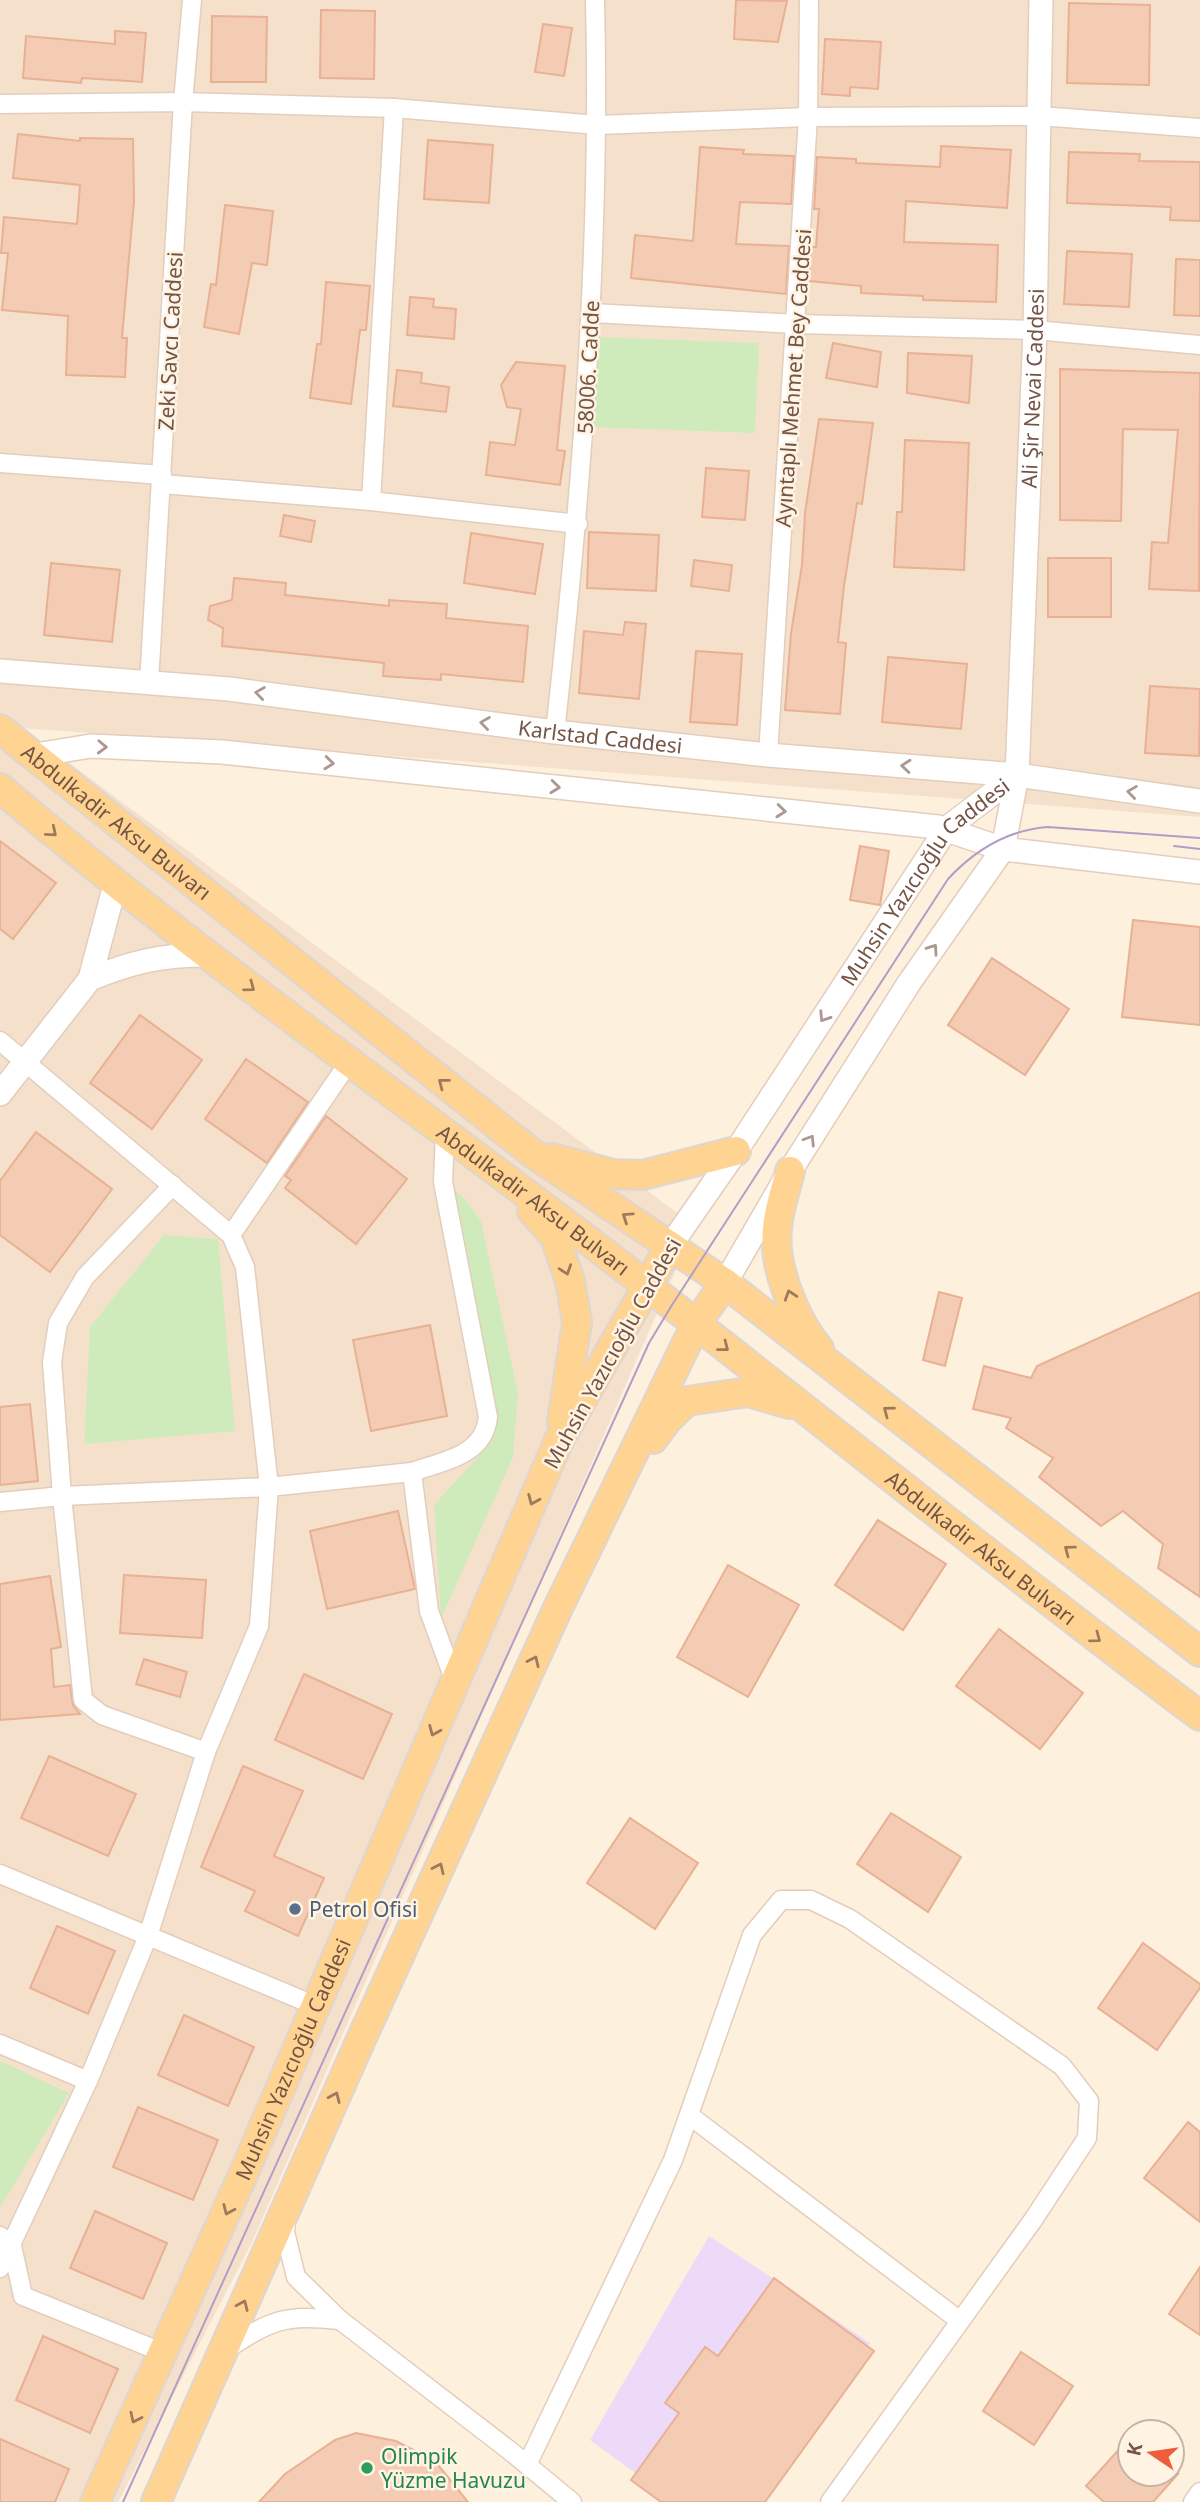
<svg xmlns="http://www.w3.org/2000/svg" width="1200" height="2502" font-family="'Noto Sans',sans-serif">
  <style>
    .residential { fill: #f5e1cb }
    .education { fill: #eddaf9 }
    .green { fill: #d0ebbb }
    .building { fill: #f4cbb3; stroke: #e8b193; stroke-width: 2 }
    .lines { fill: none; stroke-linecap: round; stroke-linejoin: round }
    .minor-casing { stroke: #e3cdbc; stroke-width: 21 }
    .tertiary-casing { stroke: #e3cdbc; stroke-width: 26 }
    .primary-casing { stroke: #ded6d2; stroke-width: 32 }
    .minor { stroke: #fff; stroke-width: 18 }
    .tertiary { stroke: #fff; stroke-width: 23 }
    .primary { stroke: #ffd492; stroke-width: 28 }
    .tram { stroke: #b29dc6; stroke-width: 2 }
    .oneway { stroke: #ac988f }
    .oneway2 { stroke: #9e7a5c }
    .service-dot { fill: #5c6f8a; stroke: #fff4e4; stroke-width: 2.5 }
    .leisure-dot { fill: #2e9e5b; stroke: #fff4e4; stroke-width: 2.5 }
    .labels { text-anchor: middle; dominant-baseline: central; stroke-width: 5; stroke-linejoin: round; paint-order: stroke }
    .street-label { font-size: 21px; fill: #745445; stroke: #fff4e4 }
    .service-label { font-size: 21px; fill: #4e5e75; stroke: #fff4e4; text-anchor: start }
    .leisure-label { font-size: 21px; fill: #27864d; stroke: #fff4e4; text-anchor: start }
  </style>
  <rect width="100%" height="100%" fill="#fdf0dd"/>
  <path class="residential" d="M0,0H1200V817L22,728L695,1226L252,2242L118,2502H0Z"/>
  <path class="education" d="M709,2236L870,2343L751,2502H675L590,2440Z"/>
  <g class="green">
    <path d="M596,337L759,343L755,433L593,427Z"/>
    <path d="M449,1185L466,1200L481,1221L518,1393L513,1457L441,1619L434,1505L487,1447L492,1427Z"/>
    <path d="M164,1235L218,1239L235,1431L84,1444L90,1327Z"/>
    <path d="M0,2061L69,2093L0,2208Z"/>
  </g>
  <g class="building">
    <path d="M736,0L787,1L778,42L734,39Z"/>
    <path d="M1069,3L1150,5L1149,85L1067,83Z"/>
    <path d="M321,10L375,11L374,79L320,78Z"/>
    <path d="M212,16L267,17L266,82H211Z"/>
    <path d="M543,24L572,28L564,76L535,72Z"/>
    <path d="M115,31L146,33L142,82L82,78L81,83L23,78L26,36L115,44Z"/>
    <path d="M825,39L881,42L878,89L850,87V96L822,94Z"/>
    <path d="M18,134L80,141V138L133,139L134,201L122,338H127L125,377L66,375L68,316L2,310L8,253H1L4,217L77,224L80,185L13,178Z"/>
    <path d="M428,140L493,145L489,203L424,199Z"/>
    <path d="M941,146L1011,150L1007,208L906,201L904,242L998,245L996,302L923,300V296L861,293V286L809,281L811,247H816L819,209H814L817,157L856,159V163L940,167Z"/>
    <path d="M700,147L744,150L743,154L794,156L791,204L740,202L736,244L789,246L786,294L631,278L635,235L693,241Z"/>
    <path d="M1069,152L1140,154L1139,161L1200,162V221L1170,220L1171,207L1067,203Z"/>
    <path d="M225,205L273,211L267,265L252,263L239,334L204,327L211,284L216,285Z"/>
    <path d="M1067,251L1132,254L1129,307L1064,304Z"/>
    <path d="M1176,259L1200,260V316L1174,315Z"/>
    <path d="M326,282L370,286L366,330H360L351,404L310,398L317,344H321Z"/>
    <path d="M410,297L434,299L433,307L456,309L454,339L407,335Z"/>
    <path d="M833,343L881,352L877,387L826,378Z"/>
    <path d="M908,353L972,356L969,403L907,393Z"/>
    <path d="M516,362L565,366L557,450L565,451L560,485L486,475L490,442L515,445L521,409L507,407L501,385Z"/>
    <path d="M1060,369L1200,373L1199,591L1149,589L1152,542L1168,543L1178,430L1123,429L1121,521L1060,520Z"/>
    <path d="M397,370L422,373L421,383L449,387L446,412L393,406Z"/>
    <path d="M819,419L873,423L862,504L857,503L844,586L838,642L846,643L840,714L785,710L791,633L802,565L805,513Z"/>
    <path d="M905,440L969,443L964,570L894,567L897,512H902Z"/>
    <path d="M706,468L749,471L745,520L702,517Z"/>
    <path d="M284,515L315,521L311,542L280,536Z"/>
    <path d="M589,532L659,535L656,591L587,588Z"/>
    <path d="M471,533L543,544L535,594L464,583Z"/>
    <rect x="1048" y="558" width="63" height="59"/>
    <path d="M694,560L732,565L729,591L691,586Z"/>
    <path d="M51,563L120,570L112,642L44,635Z"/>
    <path d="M234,578L286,583L285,595L389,606V600L447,604L446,618L528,626L523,682L441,674V680L383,676L384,663L222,646L223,628L208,620L210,606L232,600Z"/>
    <path d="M625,622L646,624L639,699L579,693L584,631L623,635Z"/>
    <path d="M696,651L742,654L737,725L690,722Z"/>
    <path d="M888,657L967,664L961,729L882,722Z"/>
    <path d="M1150,686L1200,689L1199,756L1145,753Z"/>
    <path d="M0,841L56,883L13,939L0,929Z"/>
    <path d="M860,846L889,851L880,905L850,900Z"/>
    <path d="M1133,920L1200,927V1025L1122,1017Z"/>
    <path d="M992,958L1069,1009L1025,1075L948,1025Z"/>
    <path d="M140,1015L202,1060L152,1129L90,1083Z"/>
    <path d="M246,1059L308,1102L267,1163L205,1119Z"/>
    <path d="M326,1116L407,1179L356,1244L285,1188L291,1180L285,1176Z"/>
    <path d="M36,1132L112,1189L50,1272L0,1235V1181Z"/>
    <path d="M939,1292L962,1298L945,1366L923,1360Z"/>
    <path d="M1200,1292V1597L1158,1568L1163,1544L1123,1511L1101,1526L1039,1477L1053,1458L1006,1428L1011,1418L973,1409L984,1366L1031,1378L1037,1366Z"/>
    <path d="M430,1325L447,1416L371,1431L353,1340Z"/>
    <path d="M30,1404L38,1481L0,1485V1407Z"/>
    <path d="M398,1511L415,1589L327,1609L310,1531Z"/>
    <path d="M878,1520L946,1564L903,1630L835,1585Z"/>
    <path d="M728,1565L799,1605L748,1697L677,1657Z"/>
    <path d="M124,1575L206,1580L202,1638L120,1633Z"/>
    <path d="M50,1576L61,1647L51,1649L54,1687L70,1685L73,1705L80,1714L0,1720V1584Z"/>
    <path d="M999,1629L1083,1693L1040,1749L956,1686Z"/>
    <path d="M144,1659L187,1672L180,1697L136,1684Z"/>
    <path d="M304,1674L392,1714L363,1779L275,1740Z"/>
    <path d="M49,1756L136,1794L108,1856L21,1818Z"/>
    <path d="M243,1766L303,1791L274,1856L324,1878L298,1936L245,1911L255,1891L201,1867Z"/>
    <path d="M891,1813L961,1857L928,1912L857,1864Z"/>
    <path d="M630,1818L698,1863L655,1929L587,1883Z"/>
    <path d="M57,1926L115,1951L88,2014L30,1988Z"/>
    <path d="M1143,1943L1200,1984V1988L1157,2050L1098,2008Z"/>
    <path d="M184,2015L254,2047L228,2106L158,2075Z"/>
    <path d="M138,2107L218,2140L193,2200L113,2167Z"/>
    <path d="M1188,2122L1200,2132V2222L1144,2178Z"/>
    <path d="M95,2211L167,2243L143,2299L70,2268Z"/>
    <path d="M1200,2267V2335L1169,2314Z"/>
    <path d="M774,2278L874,2351L765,2502H661L631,2480L679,2413L665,2403L705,2347L718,2356Z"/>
    <path d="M43,2336L118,2369L90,2433L16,2400Z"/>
    <path d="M1021,2352L1073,2386L1034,2445L983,2411Z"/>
    <path d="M356,2433L396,2441L435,2461L468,2502H259L285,2474L335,2440Z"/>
    <path d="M1130,2437V2474H1178L1153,2502H1104L1086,2486Z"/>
    <path d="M0,2439L69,2469L55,2502H0Z"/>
  </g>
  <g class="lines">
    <defs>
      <g id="minor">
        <path d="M0,104L183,102L394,108L598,125L808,117L1039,116L1200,128"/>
        <path d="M592,313L797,324L1035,330L1200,345"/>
        <path d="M0,463L162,475"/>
        <path d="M162,484L371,501L578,524"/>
        <path d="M371,501L394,108"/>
        <path d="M149,683L183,102L192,0"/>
        <path d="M555,732C582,489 601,246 595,0"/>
        <path d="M768,755L808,117L809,0"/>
        <path d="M0,1041L231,1235L245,1267L269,1487L259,1626L206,1752L148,1936L88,2081L0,2268"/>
        <path d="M173,1185L85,1277L58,1323L52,1362L62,1496L83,1700L102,1715L206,1752"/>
        <path d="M231,1235L349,1062"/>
        <path d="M412,1472C443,1461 484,1456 488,1417L443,1182L445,1134"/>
        <path d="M0,1502L62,1496L269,1487L412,1472L429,1611L455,1682"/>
        <path d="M0,1874L316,2006"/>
        <path d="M0,2044L88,2081"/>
        <path d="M689,2115L960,2321"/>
        <path d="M0,2236L12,2246L23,2296L164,2353"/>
        <path d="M340,2320L509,2450L572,2502"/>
        <path d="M225,2350C272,2320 283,2314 340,2320L296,2277L285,2232L286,2218"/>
        <path d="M527,2465L673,2160L752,1935L781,1900H811L850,1919L1062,2066L1089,2101L1087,2138L1033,2220L830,2502"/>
        <path d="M1193,2502L1200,2492"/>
      </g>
      <g id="tertiary">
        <path id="s1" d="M0,671L229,689L555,732L768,755L1017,775L1200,801"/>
        <path d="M35,755L91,746L222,752L938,827L1003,849L1200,872"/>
        <path d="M90,979C132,962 161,955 207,955"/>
        <path d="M0,1094L90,979L115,885"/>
        <path id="s2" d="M670,1246L736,1151L947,828L1017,775"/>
        <path id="s3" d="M725,1283L790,1171L909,983L1003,849L1017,775L1035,330L1041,0"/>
      </g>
      <g id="primary">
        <path id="s4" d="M0,729L532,1153L725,1283L1200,1652"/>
        <path id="s5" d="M0,788C207,964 431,1118 646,1285C831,1428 1013,1576 1200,1716"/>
        <path d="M552,1158L613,1174L643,1175L736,1151"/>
        <path d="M790,1171C786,1189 778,1210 777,1229C773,1267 795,1320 819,1349"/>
        <path d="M532,1211L555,1237L570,1281L577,1322L562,1421"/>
        <path d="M653,1439L667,1420L687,1401L748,1392L789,1404"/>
        <path id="s6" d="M95,2502L246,2168L559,1440L670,1246"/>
        <path d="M156,2502L359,2044L557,1610L696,1324L725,1283"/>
      </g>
    </defs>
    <use href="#minor" class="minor-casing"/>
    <use href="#tertiary" class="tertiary-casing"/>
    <use href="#primary" class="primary-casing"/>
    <use href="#minor" class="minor"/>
    <use href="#tertiary" class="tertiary"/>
    <use href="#primary" class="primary"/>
    <g class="tram">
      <path d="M1174,846L1200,849"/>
      <path d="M123,2502L649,1343L672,1305L948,879C975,850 1007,830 1048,827L1200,838"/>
    </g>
  </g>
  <defs><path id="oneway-chevron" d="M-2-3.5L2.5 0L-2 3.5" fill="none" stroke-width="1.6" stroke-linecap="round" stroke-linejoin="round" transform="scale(1.75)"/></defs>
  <g class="oneway">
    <use href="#oneway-chevron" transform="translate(260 693) rotate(-172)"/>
    <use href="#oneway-chevron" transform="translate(485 723) rotate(-172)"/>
    <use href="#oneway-chevron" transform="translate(102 747) rotate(2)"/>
    <use href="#oneway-chevron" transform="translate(329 763) rotate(6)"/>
    <use href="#oneway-chevron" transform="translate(906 766) rotate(-175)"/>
    <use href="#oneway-chevron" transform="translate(555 787) rotate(6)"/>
    <use href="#oneway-chevron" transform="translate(1132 792) rotate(-172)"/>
    <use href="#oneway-chevron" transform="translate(781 811) rotate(6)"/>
    <use href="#oneway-chevron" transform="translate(933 949) rotate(-55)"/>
    <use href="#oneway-chevron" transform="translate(824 1017) rotate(123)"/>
    <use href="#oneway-chevron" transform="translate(810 1140) rotate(-58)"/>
  </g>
  <g class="oneway2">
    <use href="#oneway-chevron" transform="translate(52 832) rotate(40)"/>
    <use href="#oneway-chevron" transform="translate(250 987) rotate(37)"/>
    <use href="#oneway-chevron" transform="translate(443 1083) rotate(-142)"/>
    <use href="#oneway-chevron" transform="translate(627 1217) rotate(-146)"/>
    <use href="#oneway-chevron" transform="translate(566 1270) rotate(71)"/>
    <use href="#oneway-chevron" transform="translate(790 1295) rotate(-108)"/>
    <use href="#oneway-chevron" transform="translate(724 1347) rotate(38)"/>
    <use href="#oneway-chevron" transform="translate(888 1411) rotate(-143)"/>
    <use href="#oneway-chevron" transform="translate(533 1500) rotate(113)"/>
    <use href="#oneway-chevron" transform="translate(1069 1550) rotate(-143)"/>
    <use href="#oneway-chevron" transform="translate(1096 1638) rotate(37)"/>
    <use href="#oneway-chevron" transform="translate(534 1661) rotate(-65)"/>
    <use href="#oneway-chevron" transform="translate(434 1731) rotate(113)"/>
    <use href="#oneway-chevron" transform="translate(439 1868) rotate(-65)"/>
    <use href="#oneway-chevron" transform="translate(335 2097) rotate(-66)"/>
    <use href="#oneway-chevron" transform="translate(228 2210) rotate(114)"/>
    <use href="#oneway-chevron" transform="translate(243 2305) rotate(-66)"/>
    <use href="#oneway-chevron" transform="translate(135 2418) rotate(115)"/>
  </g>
  <circle class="service-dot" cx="295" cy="1909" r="7"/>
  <circle class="leisure-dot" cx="367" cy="2468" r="7"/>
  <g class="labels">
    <g class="street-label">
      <text transform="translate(170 341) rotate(-87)">Zeki Savcı Caddesi</text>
      <text transform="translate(588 367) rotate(-87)">58006. Cadde</text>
      <text transform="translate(793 378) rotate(-86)">Ayıntaplı Mehmet Bey Caddesi</text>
      <text stroke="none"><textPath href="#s3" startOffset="978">Ali Şir Nevai Caddesi</textPath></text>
      <text stroke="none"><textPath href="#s1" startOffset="604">Karlstad Caddesi</textPath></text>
      <text stroke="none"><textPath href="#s4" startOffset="149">Abdulkadir Aksu Bulvarı</textPath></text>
      <text stroke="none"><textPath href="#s2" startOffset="446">Muhsin Yazıcıoğlu Caddesi</textPath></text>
      <text stroke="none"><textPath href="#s5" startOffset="674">Abdulkadir Aksu Bulvarı</textPath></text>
      <text transform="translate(612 1353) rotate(-61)">Muhsin Yazıcıoğlu Caddesi</text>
      <text stroke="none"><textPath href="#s5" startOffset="1241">Abdulkadir Aksu Bulvarı</textPath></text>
      <text stroke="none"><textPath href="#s6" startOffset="485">Muhsin Yazıcıoğlu Caddesi</textPath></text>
    </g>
    <g class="service-label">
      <text x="309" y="1909">Petrol Ofisi</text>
    </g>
    <g class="leisure-label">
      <text x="381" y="2456">Olimpik<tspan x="381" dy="24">Yüzme Havuzu</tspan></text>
    </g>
  </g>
  <g transform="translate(1151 2453) rotate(283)"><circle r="33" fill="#fff4e4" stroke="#c7b4a4" stroke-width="2"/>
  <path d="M0-5L12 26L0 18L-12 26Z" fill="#ef5e3a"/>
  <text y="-10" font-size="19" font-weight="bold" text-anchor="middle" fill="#745445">K</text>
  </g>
</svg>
